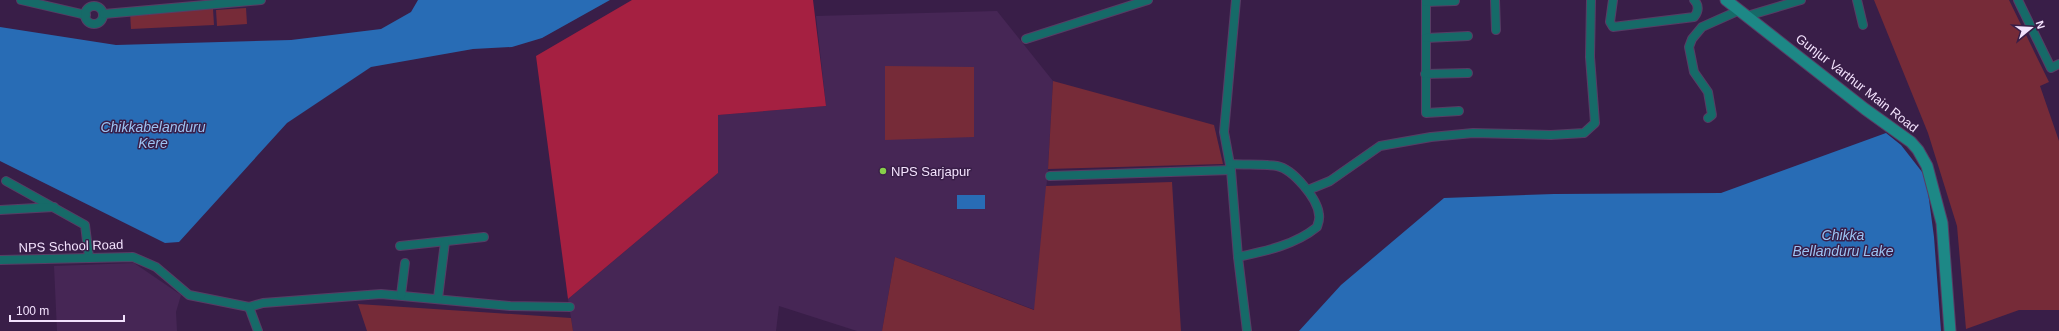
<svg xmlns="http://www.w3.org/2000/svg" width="2059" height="331" font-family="Helvetica,sans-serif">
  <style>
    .built { fill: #462655 }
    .green { fill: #762b38 }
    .forest { fill: #a52041 }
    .water { fill: #286cb5 }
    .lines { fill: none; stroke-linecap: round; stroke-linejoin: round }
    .minor-casing { stroke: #573d65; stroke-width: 10 }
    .secondary-casing { stroke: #573d65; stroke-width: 13 }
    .minor { stroke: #166a68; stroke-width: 8 }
    .secondary { stroke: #1d8886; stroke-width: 11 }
    .poi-dot { fill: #87cf4a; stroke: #391e48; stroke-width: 1.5 }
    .labels { text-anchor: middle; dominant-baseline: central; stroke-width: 3; stroke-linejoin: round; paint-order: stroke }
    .street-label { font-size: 13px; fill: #f3e2fd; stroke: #391e48 }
    .poi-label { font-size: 13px; fill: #f3e2fd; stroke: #391e48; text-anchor: start }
    .water-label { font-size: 14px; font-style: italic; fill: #9cc3f2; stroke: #391e48 }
  </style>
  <rect width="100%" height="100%" fill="#391e48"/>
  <g class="built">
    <path d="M997,11L1053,81L1048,169L1035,310L895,257L882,331H857L779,306L776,331H573L568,299L718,173V115L826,106L816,16Z"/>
    <path d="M134,263L181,295L176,312L177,331H57L54,266Z"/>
  </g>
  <g class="green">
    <path d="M1874,0H2009L2049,82L2040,86L2059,141V310H2019L1966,329L1957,226L1928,133Z"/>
    <path d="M246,8L247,24L217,26L216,10Z"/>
    <path d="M213,9L214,25L131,29L130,12Z"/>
    <path d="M885,66L974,67V137L885,140Z"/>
    <path d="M1053,81L1214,125L1223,164L1048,169Z"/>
    <path d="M1172,182L1181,331H882L895,257L1034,310L1046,186Z"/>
    <path d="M358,304L571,318L573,331H367Z"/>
  </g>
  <path class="forest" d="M632,0H813L826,106L718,115V173L568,299L536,56Z"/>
  <g class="water">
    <path d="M418,0H610L542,38L512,47L473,49L371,67L287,123L179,242L165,243L0,161V27L116,45L291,40L381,29L411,12Z"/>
    <path d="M1886,133L1901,145L1926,177L1934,237L1941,331H1299L1341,285L1444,198L1554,194L1721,193Z"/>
    <rect x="957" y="195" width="28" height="14"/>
  </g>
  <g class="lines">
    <defs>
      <g id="minor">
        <path d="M21,0L86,15"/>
        <path d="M1236,0L1224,132L1231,170L1238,257L1247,331"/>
        <path d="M1426,0V113L1459,111"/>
        <path d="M1495,0L1496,30"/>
        <path d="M1613,0L1610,22L1613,27L1694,17C1699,11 1699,5 1694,0"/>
        <path d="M1857,0L1863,25"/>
        <path d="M2018,0L2051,68L2059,64"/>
        <path d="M1426,2L1455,1"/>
        <circle cx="94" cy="15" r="9"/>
        <path d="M104,14L261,0"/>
        <path d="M1747,16L1801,0"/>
        <path d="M1426,38L1468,36"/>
        <path d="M1026,39L1148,0"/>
        <path d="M1425,74L1468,73"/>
        <path d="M1708,118L1712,115L1708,92L1694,72L1689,47L1692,39L1702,27L1740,10"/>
        <path d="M1231,164C1246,165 1262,164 1277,166C1293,169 1318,199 1319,215C1320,219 1318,224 1317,227C1295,245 1266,251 1238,257"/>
        <path d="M1050,176L1231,170"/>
        <path d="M6,181L85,225L89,257"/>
        <path d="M1308,190L1330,181L1380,146L1431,137L1473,133L1551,135L1584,133L1595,123L1590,57L1591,0"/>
        <path d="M0,210L54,207"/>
        <path d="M400,246L484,237"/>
        <path d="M0,260L133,257L156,267L189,295L249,307L263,303L381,294L510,306L570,307"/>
        <path d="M401,295L405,263"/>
        <path d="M438,298L445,242"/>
        <path d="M249,307L258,331"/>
      </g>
      <path id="secondary" d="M1726,0L1865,109L1911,142L1918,150L1927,166L1942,223L1950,331"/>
    </defs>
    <use href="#minor" class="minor-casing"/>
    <use href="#secondary" class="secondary-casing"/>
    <use href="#minor" class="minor"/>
    <use href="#secondary" class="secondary"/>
  </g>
  <circle class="poi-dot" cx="883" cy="171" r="4"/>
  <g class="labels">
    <g class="street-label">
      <text transform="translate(1857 83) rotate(38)">Gunjur Varthur Main Road</text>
      <text transform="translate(71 246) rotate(-2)">NPS School Road</text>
    </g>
    <g class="poi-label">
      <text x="891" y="171">NPS Sarjapur</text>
    </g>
    <g class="water-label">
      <text x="153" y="127">Chikkabelanduru<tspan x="153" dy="16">Kere</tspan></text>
      <text x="1843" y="235">Chikka<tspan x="1843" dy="16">Bellanduru Lake</tspan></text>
    </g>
  </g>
  <g transform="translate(2031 28) rotate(72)" stroke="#391e48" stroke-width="3" paint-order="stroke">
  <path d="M0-3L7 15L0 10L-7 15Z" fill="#f3e2fd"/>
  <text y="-6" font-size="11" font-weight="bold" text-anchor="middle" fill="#f3e2fd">N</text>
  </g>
  <path d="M10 315v6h114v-6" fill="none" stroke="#f3e2fd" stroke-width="2"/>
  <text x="16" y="315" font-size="12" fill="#f3e2fd" stroke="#391e48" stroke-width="3" paint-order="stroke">100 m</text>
</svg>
